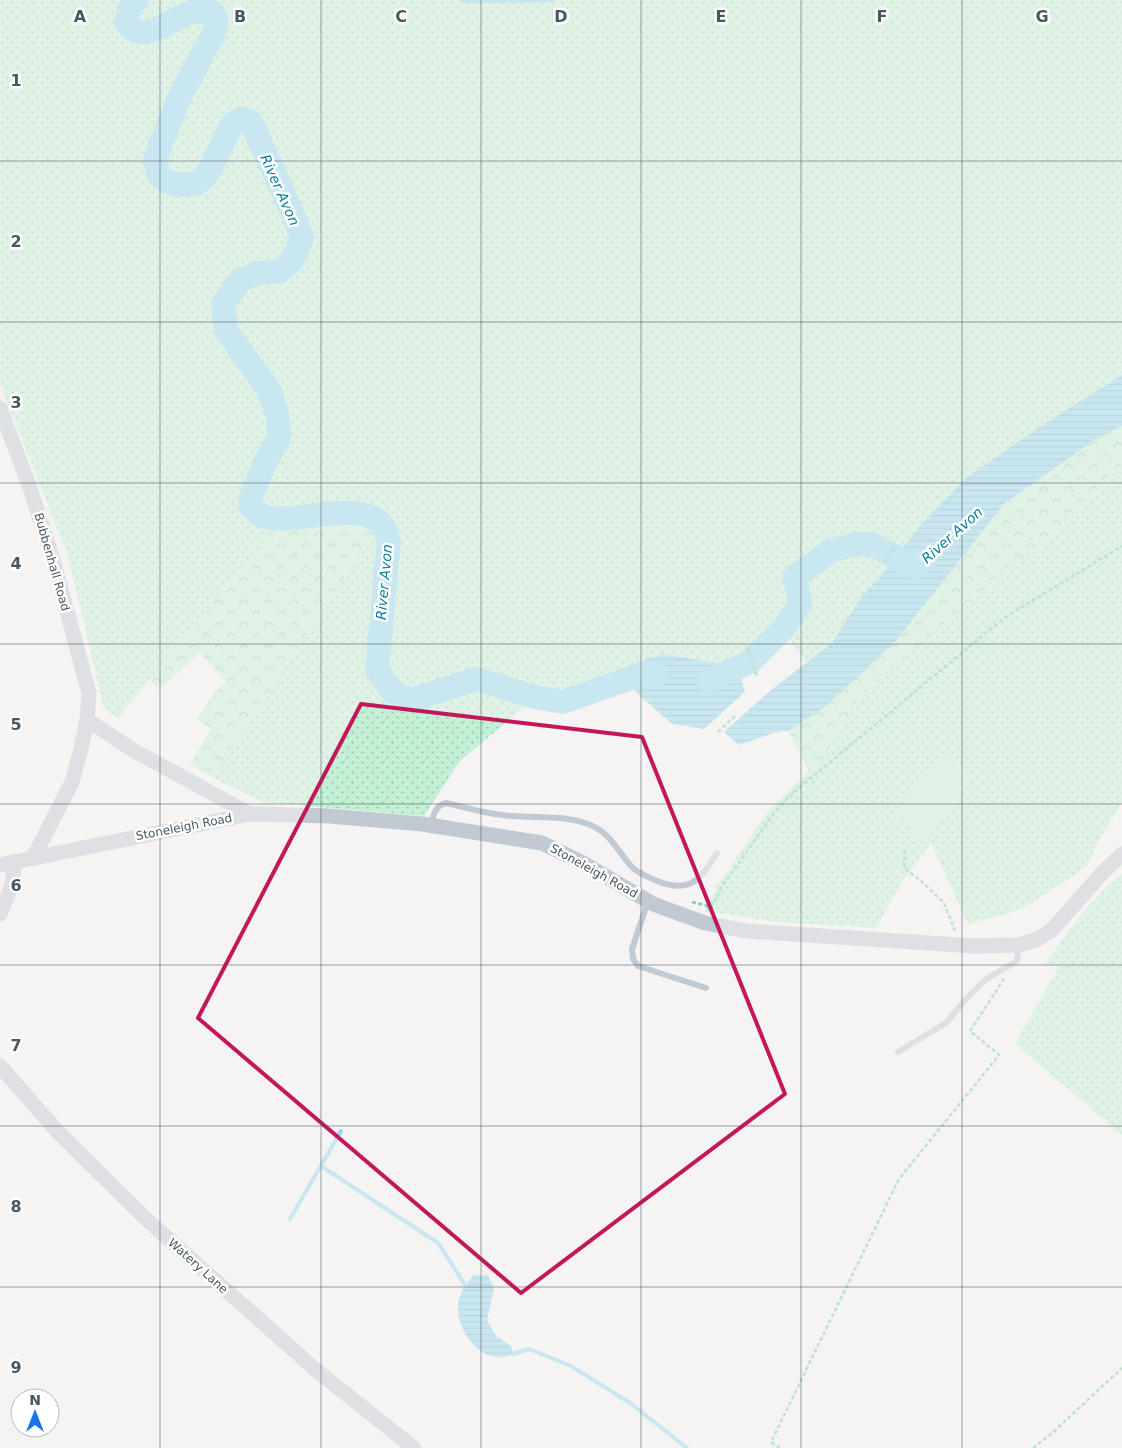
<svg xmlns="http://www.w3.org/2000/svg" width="1122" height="1448" font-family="'DejaVu Sans',sans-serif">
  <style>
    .grass { fill: url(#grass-dots) }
    .forest { fill: url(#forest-crowns) }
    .garden { fill: #c3f1d5 }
    .water { fill: url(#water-rules) }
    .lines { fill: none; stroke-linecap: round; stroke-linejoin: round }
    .stream { stroke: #90daee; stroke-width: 4 }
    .river { stroke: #90daee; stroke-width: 24 }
    .path { stroke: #7ad0a6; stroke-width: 2.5; stroke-dasharray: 4 2.5; stroke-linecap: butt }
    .service { stroke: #c1cad2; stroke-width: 6 }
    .tertiary { stroke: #c1cad2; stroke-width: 15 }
    .marked { fill: none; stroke: #c2185b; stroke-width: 4; stroke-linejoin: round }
    .grid { fill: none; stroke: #4a5661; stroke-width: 1; stroke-opacity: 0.55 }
    .labels { text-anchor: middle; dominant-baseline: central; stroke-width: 5; stroke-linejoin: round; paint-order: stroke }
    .street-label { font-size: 12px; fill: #4a5661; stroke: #fff }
    .water-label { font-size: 14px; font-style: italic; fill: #0c7c9b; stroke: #fff }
    .grid-label { font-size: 16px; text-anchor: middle; font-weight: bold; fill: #4a5661; stroke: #fff; stroke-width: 5; stroke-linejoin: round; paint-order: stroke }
  </style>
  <defs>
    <pattern id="grass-dots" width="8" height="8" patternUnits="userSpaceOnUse" patternTransform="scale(1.25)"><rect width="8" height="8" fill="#c3f1d5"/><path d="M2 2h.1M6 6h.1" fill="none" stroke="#a0c6b0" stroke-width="1.8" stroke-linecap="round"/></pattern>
    <pattern id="forest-crowns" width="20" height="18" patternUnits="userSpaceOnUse" patternTransform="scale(1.25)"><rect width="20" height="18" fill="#c3f1d5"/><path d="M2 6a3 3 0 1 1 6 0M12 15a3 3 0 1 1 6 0" fill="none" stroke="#a0c6b0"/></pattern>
    <pattern id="water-rules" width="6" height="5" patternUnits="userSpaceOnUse" patternTransform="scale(1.25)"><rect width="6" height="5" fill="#90daee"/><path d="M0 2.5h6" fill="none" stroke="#78b4c4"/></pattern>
  </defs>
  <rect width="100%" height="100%" fill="#f5f3f3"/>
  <g class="grass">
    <path d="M0,0H1122V375L1041,426L881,576L861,597L832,643L806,664L783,629L749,663L738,667L701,661L629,665L626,680L563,702L534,697L529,703L459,762L424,816L263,802L213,778L380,523L360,513H334L282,519L118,718L104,709L68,556L0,384Z"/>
    <path d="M1122,465V802L1100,838L1087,866L1034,902L1016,911L968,924L931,843L900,885L876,928L777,922L705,911L717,886L769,810L809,771L812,776L859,698L928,636L1037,549Z"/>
    <path d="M1122,874V1135L1015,1044L1059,967L1045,964C1068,932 1091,898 1122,874Z"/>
  </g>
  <g class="forest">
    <path d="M1122,426V465L1037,549L928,636L859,698L812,777L788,731L822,709L955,564L1004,504L1093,441Z"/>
    <path d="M334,513H360L380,523L213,778L190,764L211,729L197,719L214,693L226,682L200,653L159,690L150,679L282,519Z"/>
  </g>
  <path class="garden" d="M942,754L973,778L926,840L923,839L919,844L909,837L913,831L894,816Z"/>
  <g class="water">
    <path d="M456,0H559L550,2L467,3Z"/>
    <path d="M1122,375V426L1093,441L1004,504L895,642L822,709L788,731L776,732L739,745L724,732L771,690L832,643L861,597L881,576L921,525L966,478L1041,426Z"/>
    <path d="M662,654L738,667L745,692L704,729L672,724L640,696L626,680L629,665Z"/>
    <path d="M474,1275H488L494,1288L487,1320L496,1336L511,1346L513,1354C509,1355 502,1358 498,1357C474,1355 457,1328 458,1305C459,1293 466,1283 474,1275Z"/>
  </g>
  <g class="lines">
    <g class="stream">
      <path d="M321,1166L438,1243L465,1285"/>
      <path d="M290,1219L341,1131"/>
      <path d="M513,1354L529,1349L571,1366L630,1403L687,1448"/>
    </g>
    <g class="river">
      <path d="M136,0L131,6L126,21C143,49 170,17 192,12C198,11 206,12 212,12C217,18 217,23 215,31L180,96L155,159L158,173L165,181L181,185L196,184L207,175L230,128L235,122L243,119L251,122L294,216L302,238L292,261L280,271L255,274L240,281L223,304L226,330L270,392L278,418L279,438L266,461L251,496V507C255,510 259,515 263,516C295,528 377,490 388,538C390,546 387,559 386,568C384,602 380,636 377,670L393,692L410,700L477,679L534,697L563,702L648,672L656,674"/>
      <path d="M708,680L749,663L783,629L800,604L795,577L832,550L859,544L873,545L916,567L924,560"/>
    </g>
    <g class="path">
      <path d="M884,562L894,548"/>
      <path d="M747,647L757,676"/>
      <path d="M718,732L736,715"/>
      <path d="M905,850L904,868L920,880L944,903L955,931"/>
      <path d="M692,902L712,907L721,888L774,813L794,792L812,777L1004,618L1122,546"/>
      <path d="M780,1448L771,1442L899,1179L999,1055L970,1031L1004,979"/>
      <path d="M1033,1448L1050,1435L1122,1368"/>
    </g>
    <g class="service">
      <path d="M431,826C433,816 435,805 446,803C468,808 490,815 513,816C538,818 564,815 588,824C609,831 617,850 631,866C637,873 648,877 657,881C690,894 700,880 717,853"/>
      <path d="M648,901L632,949L633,959L638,966L706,988"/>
      <path d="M898,1052L946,1023L966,999L986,979L1017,961L1019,945"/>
    </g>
    <g class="tertiary">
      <path d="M0,408L30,488L54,563L89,693L87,720L81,749L72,782L33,858"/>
      <path d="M87,720L133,750L250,814"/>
      <path d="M0,865L250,814L329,816L422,824L542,843L583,863L653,904L705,923L746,931L974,946L1019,945L1038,939L1052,930L1103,872L1122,854"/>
      <path d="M0,914L12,885L15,862"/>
      <path d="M0,1066L57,1131L145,1218L316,1370L414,1448"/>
    </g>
  </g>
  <path d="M0 0H1122V1448H0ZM361,704L642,737L785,1094L521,1293L198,1018Z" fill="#f5f3f3" fill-opacity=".55" fill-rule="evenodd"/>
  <path class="marked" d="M361,704L642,737L785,1094L521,1293L198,1018Z"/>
  <path class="grid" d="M160,0V1448M321,0V1448M481,0V1448M641,0V1448M801,0V1448M962,0V1448M0,161H1122M0,322H1122M0,483H1122M0,644H1122M0,804H1122M0,965H1122M0,1126H1122M0,1287H1122"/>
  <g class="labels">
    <g class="street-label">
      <text transform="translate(52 562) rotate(74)">Bubbenhall Road</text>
      <text transform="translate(184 827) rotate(-11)">Stoneleigh Road</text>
      <text transform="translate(594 871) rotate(29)">Stoneleigh Road</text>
      <text transform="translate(198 1266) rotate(42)">Watery Lane</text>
    </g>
    <g class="water-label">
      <text transform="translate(280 190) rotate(66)">River Avon</text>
      <text transform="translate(952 535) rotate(-42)">River Avon</text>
      <text transform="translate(384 582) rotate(-85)">River Avon</text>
    </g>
  </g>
  <g class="grid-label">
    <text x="80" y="22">A</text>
    <text x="240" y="22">B</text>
    <text x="401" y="22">C</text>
    <text x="561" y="22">D</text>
    <text x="721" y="22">E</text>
    <text x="882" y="22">F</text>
    <text x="1042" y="22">G</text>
    <text x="16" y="86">1</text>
    <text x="16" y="247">2</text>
    <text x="16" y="408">3</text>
    <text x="16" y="569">4</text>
    <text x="16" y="730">5</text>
    <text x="16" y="891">6</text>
    <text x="16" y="1051">7</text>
    <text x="16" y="1212">8</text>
    <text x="16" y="1373">9</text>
  </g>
  <g transform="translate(35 1413)"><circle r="24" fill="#ffffff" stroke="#b7bbc0"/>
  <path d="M0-4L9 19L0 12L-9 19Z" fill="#1a73e8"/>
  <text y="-8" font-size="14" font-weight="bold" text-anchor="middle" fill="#4a5661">N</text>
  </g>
</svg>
